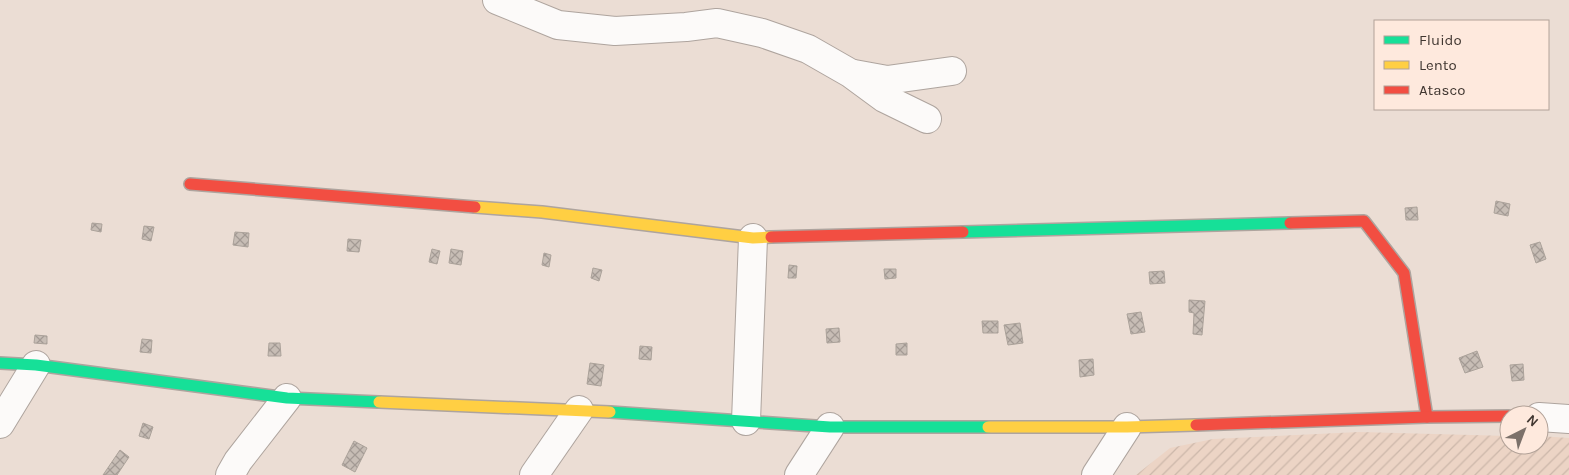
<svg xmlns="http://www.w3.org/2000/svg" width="1569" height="475" font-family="Karla,sans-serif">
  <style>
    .industrial { fill: url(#industrial-furrows) }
    .building { fill: url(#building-cross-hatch); stroke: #aba29a }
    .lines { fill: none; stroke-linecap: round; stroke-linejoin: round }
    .street-casing { stroke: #aea49e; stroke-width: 30 }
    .fast-casing { stroke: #aea49e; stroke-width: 14 }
    .slow-casing { stroke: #aea49e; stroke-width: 14 }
    .jam-casing { stroke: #aea49e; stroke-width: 14 }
    .street { stroke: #fcfaf9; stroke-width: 28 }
    .fast { stroke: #16e098; stroke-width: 11 }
    .slow { stroke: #ffcf43; stroke-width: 11 }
    .jam { stroke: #f24e42; stroke-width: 11 }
  </style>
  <defs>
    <pattern id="industrial-furrows" width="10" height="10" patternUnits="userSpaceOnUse" patternTransform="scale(1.25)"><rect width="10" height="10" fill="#ecd4c5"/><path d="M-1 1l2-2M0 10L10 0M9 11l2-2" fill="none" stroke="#ccb7aa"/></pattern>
    <pattern id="building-cross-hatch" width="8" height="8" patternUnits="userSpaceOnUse" patternTransform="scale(1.25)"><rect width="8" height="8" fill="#c7bdb5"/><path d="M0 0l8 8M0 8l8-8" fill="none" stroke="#a39a94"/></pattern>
  </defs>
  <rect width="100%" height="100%" fill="#ebddd4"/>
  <path class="industrial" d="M1359,432L1509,436V445H1539V436L1569,438V475H1136L1170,448L1213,439Z"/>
  <g class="building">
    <path d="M1496,201L1510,204L1508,216L1494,213Z"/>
    <path d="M1417,207L1418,220H1406L1405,208Z"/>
    <path d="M92,223L102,224L101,232L91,230Z"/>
    <path d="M144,226L154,227L151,241L142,239Z"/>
    <path d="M235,232L249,233L248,247L233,245Z"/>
    <path d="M348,239L361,240L359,252L347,251Z"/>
    <path d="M1540,242L1546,259L1536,263L1530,245Z"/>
    <path d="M432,249L440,251L437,264L429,262Z"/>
    <path d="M451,249L463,251L461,265L449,263Z"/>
    <path d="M544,253L551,255L549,267L542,265Z"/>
    <path d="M789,265L797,266L796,278H788Z"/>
    <path d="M593,268L602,270L599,281L591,278Z"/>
    <path d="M884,269H896V278L885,279Z"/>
    <path d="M1164,271L1165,283L1150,284L1149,272Z"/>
    <path d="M1189,300L1205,301L1202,335L1193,334L1194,313L1189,312Z"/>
    <path d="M1141,312L1145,332L1131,334L1127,314Z"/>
    <path d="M982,321H998V333H983Z"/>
    <path d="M1020,323L1023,343L1008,345L1004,325Z"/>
    <path d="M839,328L840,342L827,343L826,329Z"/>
    <path d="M35,335L47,336V344L34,343Z"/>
    <path d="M142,339L152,340L151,353L140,352Z"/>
    <path d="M269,343H280L281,356H268Z"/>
    <path d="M907,343V355H896V344Z"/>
    <path d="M640,346L652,347L651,360L639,359Z"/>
    <path d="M1477,351L1483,367L1465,373L1459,358Z"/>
    <path d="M1093,359L1094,375L1080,377L1079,360Z"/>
    <path d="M590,363L604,365L601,386L587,384Z"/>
    <path d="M1523,364L1524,380L1512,381L1510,365Z"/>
    <path d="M143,423L153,427L149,439L139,436Z"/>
    <path d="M354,441L367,448L355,472L342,465Z"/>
    <path d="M120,450L129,457L117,475H103Z"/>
  </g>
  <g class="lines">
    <defs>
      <g id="street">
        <path d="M497,0L558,25L615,31L686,27L717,23L762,33L808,49L850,73L884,98L927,119"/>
        <path d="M854,74L887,80L952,71"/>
        <path d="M1539,417L1569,419"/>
        <path d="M746,421L753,238"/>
        <path d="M0,424L36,365"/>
        <path d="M230,475L238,461L287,398"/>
        <path d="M534,475L579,410"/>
        <path d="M799,475L830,427"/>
        <path d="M1096,475L1127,427"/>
      </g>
      <g id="fast">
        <path d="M963,232L1290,223"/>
        <path d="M0,363L36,365L287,398L379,402"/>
        <path d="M610,412L830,427H988"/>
      </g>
      <g id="slow">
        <path d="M475,207L542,212L753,238L771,237"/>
        <path d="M379,402L610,412"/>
        <path d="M988,427H1127L1196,425"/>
      </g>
      <g id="jam">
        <path d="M190,184L475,207"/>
        <path d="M1290,223L1364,221L1404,273L1427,417"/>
        <path d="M771,237L963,232"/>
        <path d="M1196,425L1427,417L1509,416"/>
      </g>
    </defs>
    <use href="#street" class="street-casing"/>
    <use href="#fast" class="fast-casing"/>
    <use href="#slow" class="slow-casing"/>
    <use href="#jam" class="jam-casing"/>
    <use href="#street" class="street"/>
    <use href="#fast" class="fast"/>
    <use href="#slow" class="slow"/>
    <use href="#jam" class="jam"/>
  </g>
  <rect x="1374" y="20" width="175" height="90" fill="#fee9dd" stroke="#b2a298"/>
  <rect x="1384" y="36" width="25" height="8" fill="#16e098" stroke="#b2a298"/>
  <text x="1419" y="45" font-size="15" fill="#413731">Fluido</text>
  <rect x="1384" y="61" width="25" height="8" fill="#ffcf43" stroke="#b2a298"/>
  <text x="1419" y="70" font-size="15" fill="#413731">Lento</text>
  <rect x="1384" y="86" width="25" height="8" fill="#f24e42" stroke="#b2a298"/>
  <text x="1419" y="95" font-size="15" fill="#413731">Atasco</text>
  <g transform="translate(1524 430) rotate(42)"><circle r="24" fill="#fee9dd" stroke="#b2a298"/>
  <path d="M0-4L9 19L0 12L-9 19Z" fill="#7c716a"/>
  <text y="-8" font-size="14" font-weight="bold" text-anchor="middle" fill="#413731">N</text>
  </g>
</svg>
